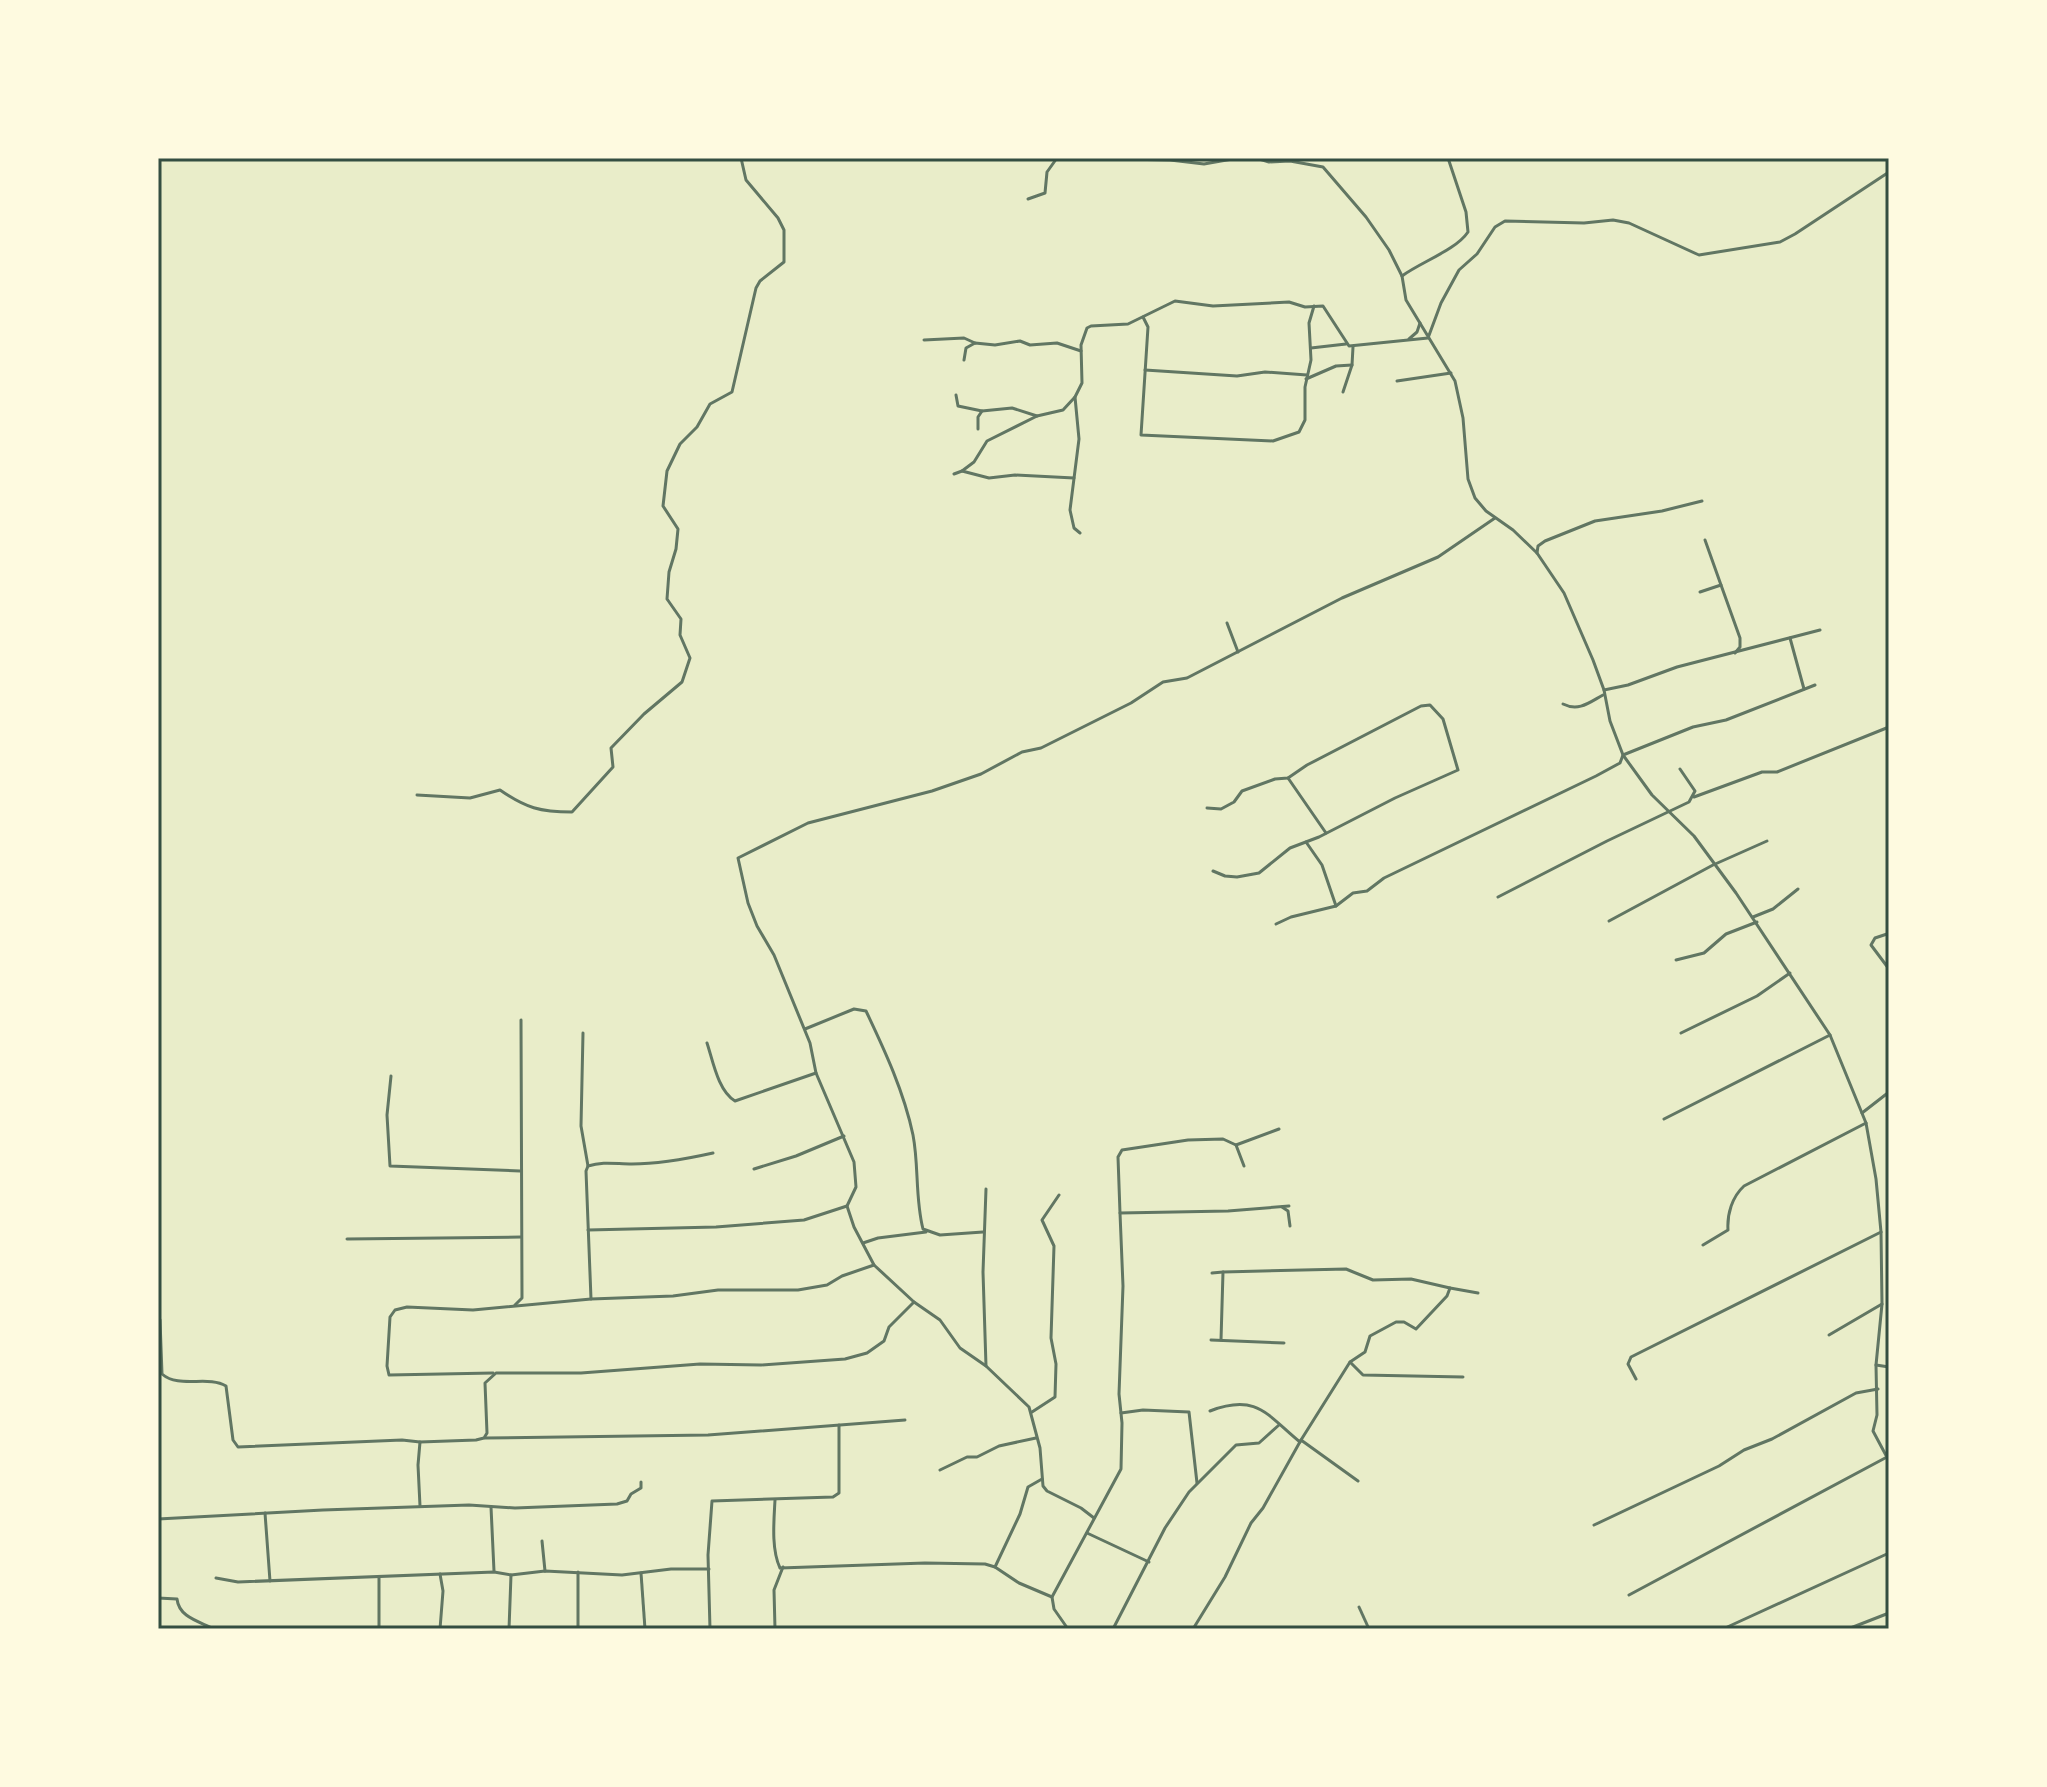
<svg xmlns="http://www.w3.org/2000/svg" width="2047" height="1787" font-family="Helvetica,sans-serif">
  <style>
    .lines { fill: none; stroke-linecap: round; stroke-linejoin: round }
    .minor { stroke: #617663; stroke-width: 3 }
    .tertiary { stroke: #617663; stroke-width: 3 }
    .neatline { fill: none; stroke: #344e41; stroke-width: 3 }
  </style>
  <rect width="100%" height="100%" fill="#e9edc9"/>
  <g class="lines">
    <g class="minor">
      <path d="M1078,158L1170,160L1204,164L1238,158"/>
      <path d="M1256,158L1269,162L1290,161L1323,167L1366,217L1389,250L1402,276L1406,300L1455,381L1463,418L1468,479L1475,498L1486,511L1513,530L1537,553L1564,593L1593,660L1604,690L1610,721L1623,755L1652,795L1694,836L1736,893L1830,1035L1866,1123L1876,1179L1881,1232L1882,1304L1876,1365L1877,1415L1873,1431L1889,1461"/>
      <path d="M1028,199L1045,193L1047,172L1057,158"/>
      <path d="M1402,276C1421,262 1456,250 1468,232L1466,212L1448,158"/>
      <path d="M1143,317L1148,327L1141,435L1273,441L1299,432L1305,420V387L1311,360L1309,323L1314,306"/>
      <path d="M1409,339L1417,332L1420,323"/>
      <path d="M924,340L964,338L975,343"/>
      <path d="M1311,348L1346,344"/>
      <path d="M964,360L966,348L975,343L995,345L1020,341L1030,345L1057,343L1081,351"/>
      <path d="M1145,370L1237,376L1265,372L1307,375"/>
      <path d="M1306,379L1336,366L1352,365"/>
      <path d="M1397,381L1451,373"/>
      <path d="M1343,392L1352,365L1353,347"/>
      <path d="M956,395L958,406L982,411"/>
      <path d="M978,429V417L982,411L1012,408L1037,416"/>
      <path d="M962,471L974,462L987,441L1037,416L1063,410L1075,397"/>
      <path d="M954,474L962,471L989,478L1015,475L1074,478"/>
      <path d="M1080,533L1074,528L1070,510L1079,439L1075,397L1082,383L1081,345L1087,328L1091,326L1128,324L1175,301L1213,306L1289,302L1305,307L1323,306L1349,346L1428,338L1441,303L1459,270L1477,254L1495,227L1505,221L1584,223L1613,220L1629,223L1699,255L1780,242L1795,234L1889,172"/>
      <path d="M1705,540L1721,585"/>
      <path d="M1537,553L1538,546L1545,541L1595,521L1662,511L1702,501"/>
      <path d="M1700,592L1721,585L1740,638V647L1735,653"/>
      <path d="M1227,623L1238,652"/>
      <path d="M1790,638L1804,689"/>
      <path d="M1604,690L1628,685L1677,667L1820,630"/>
      <path d="M1563,704C1579,712 1590,702 1603,695"/>
      <path d="M1288,778L1326,833"/>
      <path d="M417,795L470,798L500,790C526,808 540,812 572,812L613,767L611,748L644,714L682,682L690,658L680,635L681,619L667,599L669,572L676,549L678,529L663,506L667,471L680,444L697,427L710,404L732,392L756,288L760,281L784,262V230L778,218L746,180L741,158"/>
      <path d="M1694,797L1762,772H1777L1889,727"/>
      <path d="M1207,808L1221,809L1234,802L1242,791L1275,779L1288,778L1307,765L1421,706L1430,705L1443,719L1458,770L1395,798L1319,837L1290,848L1259,873L1237,877L1225,876L1213,871"/>
      <path d="M1498,897L1607,841L1689,802L1695,791L1680,769"/>
      <path d="M1336,906L1353,893L1367,891L1384,878L1596,776L1620,763L1623,755L1693,727L1726,720L1815,685"/>
      <path d="M1753,917L1773,909L1798,889"/>
      <path d="M1609,921L1713,865L1767,841"/>
      <path d="M1276,924L1291,917L1336,906L1322,865L1306,842"/>
      <path d="M1887,934L1875,938L1871,945L1889,969"/>
      <path d="M1676,960L1704,953L1726,934L1757,922"/>
      <path d="M805,1029L854,1009L866,1011C885,1051 904,1092 913,1135C919,1166 915,1198 923,1229L940,1235L983,1232"/>
      <path d="M583,1033L581,1126L588,1166"/>
      <path d="M1681,1033L1757,996L1790,973"/>
      <path d="M707,1043C713,1061 718,1091 735,1101L816,1073"/>
      <path d="M391,1076L387,1115L390,1166L520,1171"/>
      <path d="M1862,1113L1889,1092"/>
      <path d="M1664,1119L1830,1035"/>
      <path d="M1279,1129L1236,1145L1223,1139L1188,1140L1122,1150L1118,1157L1120,1213L1228,1211L1289,1206"/>
      <path d="M1236,1145L1244,1166"/>
      <path d="M713,1153C686,1159 659,1164 632,1164C616,1164 603,1161 588,1166L586,1171L591,1299L673,1296L718,1290H798L827,1285L842,1276L874,1265"/>
      <path d="M754,1169L796,1156L844,1136"/>
      <path d="M1282,1207L1288,1211L1290,1226"/>
      <path d="M588,1230L716,1227L804,1220L847,1206"/>
      <path d="M347,1239L521,1237"/>
      <path d="M863,1243L878,1238L926,1232"/>
      <path d="M1703,1245L1728,1230C1727,1214 1732,1197 1744,1186L1866,1123"/>
      <path d="M1212,1273L1223,1272"/>
      <path d="M1450,1288L1478,1293"/>
      <path d="M515,1305L522,1298L521,1020"/>
      <path d="M158,1316L160,1320L162,1374C179,1389 208,1375 226,1386L233,1440L238,1447L402,1440L420,1442L476,1440L484,1438L487,1433L485,1383L496,1373H581L700,1364L761,1365L845,1359L867,1353L884,1341L889,1327L914,1302"/>
      <path d="M1829,1335L1882,1304"/>
      <path d="M1211,1340L1284,1343"/>
      <path d="M1221,1340L1223,1272L1346,1269L1373,1280L1411,1279L1450,1288L1447,1296L1416,1329L1404,1322H1396L1370,1336L1365,1352L1350,1362L1301,1440"/>
      <path d="M1350,1362L1363,1375L1463,1377"/>
      <path d="M1876,1365L1889,1367"/>
      <path d="M986,1366L983,1272L986,1189"/>
      <path d="M493,1373L389,1375L387,1366L390,1317L395,1310L407,1307L473,1310L591,1299"/>
      <path d="M1636,1379L1628,1364L1631,1357L1881,1232"/>
      <path d="M1210,1411C1257,1393 1267,1415 1300,1442"/>
      <path d="M1032,1412L1055,1397L1056,1364L1051,1338L1054,1246L1042,1220L1059,1195"/>
      <path d="M1121,1413L1143,1410L1189,1412L1197,1483"/>
      <path d="M485,1438L708,1435L905,1420"/>
      <path d="M420,1442L418,1465L420,1506"/>
      <path d="M940,1470L967,1457H977L999,1446L1036,1438"/>
      <path d="M775,1500C774,1520 771,1549 780,1568L925,1563L985,1564L995,1567L1019,1583L1052,1597"/>
      <path d="M491,1507L494,1571"/>
      <path d="M265,1513L270,1581"/>
      <path d="M1094,1518L1081,1508L1047,1491L1043,1486L1040,1448L1029,1407L986,1366L960,1348L940,1320L914,1302L874,1265L854,1227L847,1206L856,1187L854,1162L816,1073L810,1043L774,955L757,926L748,903L738,858L808,823L932,791L981,774L1022,752L1041,748L1131,703L1163,682L1187,678L1342,598L1438,557L1495,518"/>
      <path d="M158,1519L323,1510L469,1505L515,1508L617,1504L627,1501L631,1494L641,1488V1482"/>
      <path d="M1594,1525L1719,1466L1744,1450L1772,1439L1856,1393L1878,1389"/>
      <path d="M1087,1533L1149,1562"/>
      <path d="M542,1541L545,1571"/>
      <path d="M995,1567L1020,1514L1028,1487L1042,1479"/>
      <path d="M578,1572V1629"/>
      <path d="M641,1573L645,1629"/>
      <path d="M440,1574L443,1591L440,1629"/>
      <path d="M216,1578L238,1582L494,1572L511,1575L545,1571L622,1575L671,1569H709"/>
      <path d="M379,1578V1629"/>
      <path d="M1629,1595L1887,1457"/>
      <path d="M158,1598L177,1599C179,1617 198,1621 214,1629"/>
      <path d="M1359,1607L1369,1629"/>
      <path d="M509,1629L511,1575"/>
      <path d="M710,1629L708,1555L712,1501L833,1497L839,1493V1425"/>
      <path d="M775,1629L774,1590L783,1567"/>
      <path d="M1068,1629L1054,1609L1052,1597L1121,1469L1122,1423L1119,1394L1123,1286L1120,1213"/>
      <path d="M1113,1629L1165,1528L1189,1492L1236,1445L1259,1443L1279,1425"/>
      <path d="M1193,1629L1225,1577L1251,1523L1263,1508L1301,1440L1358,1481"/>
      <path d="M1848,1629L1889,1613"/>
    </g>
    <path class="tertiary" d="M1723,1629L1889,1553"/>
  </g>
  <rect width="2047" height="1787" fill="none" stroke="#fefae0" stroke-width="320"/>
  <rect x="160" y="160" width="1727" height="1467" class="neatline"/>
</svg>
